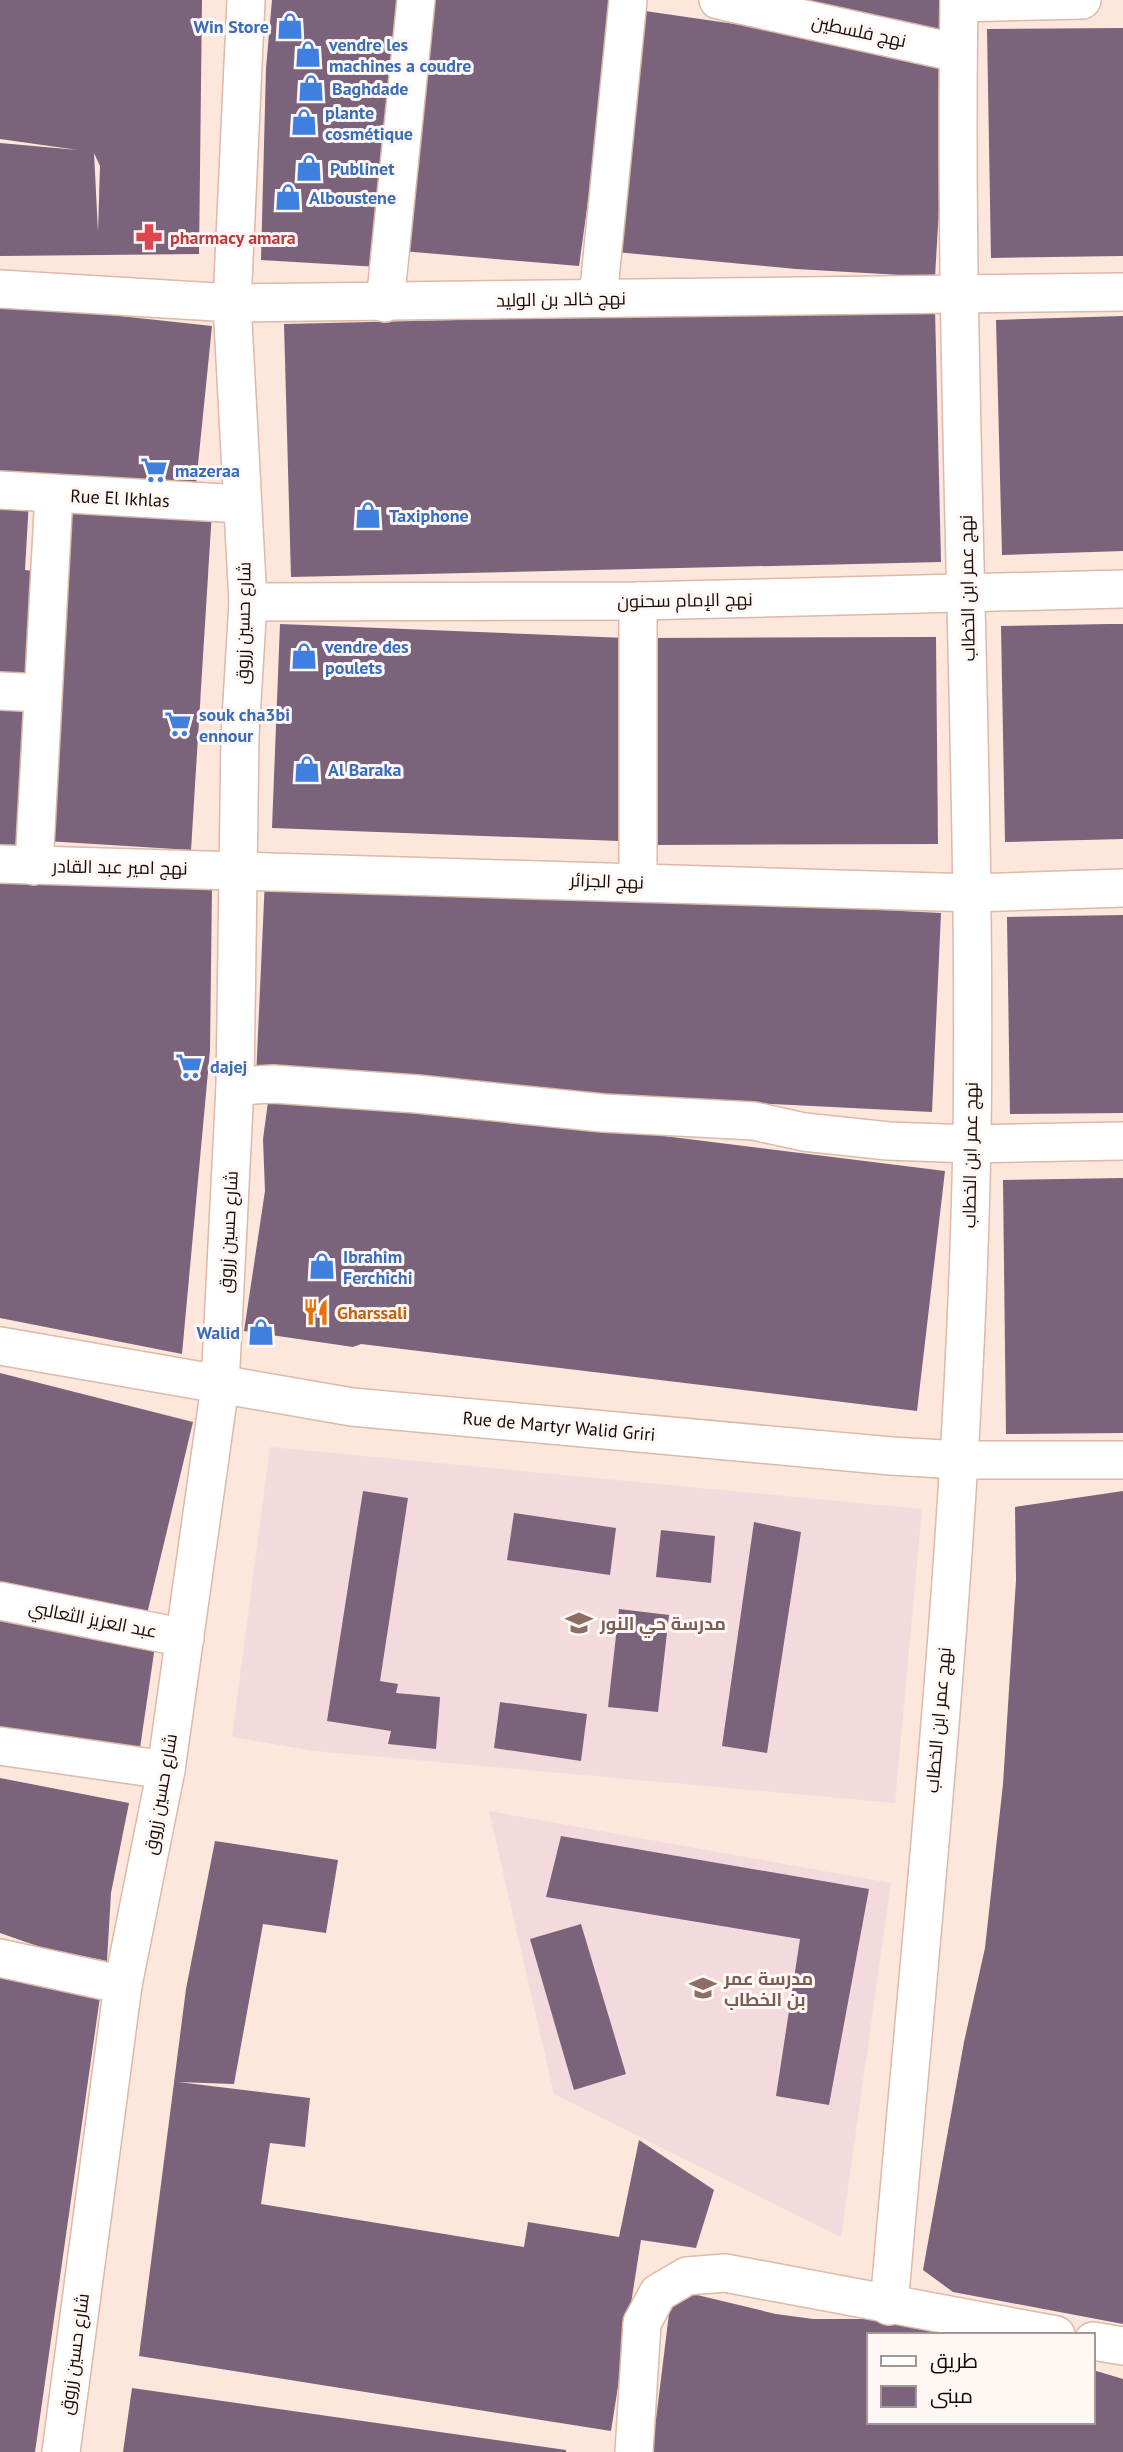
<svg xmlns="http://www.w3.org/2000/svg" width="1123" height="2452" font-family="'PT Sans',Cairo,sans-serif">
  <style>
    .education { fill: #f5dadd }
    .building { fill: #7a637b; fill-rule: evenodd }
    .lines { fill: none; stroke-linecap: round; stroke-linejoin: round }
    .minor-casing { stroke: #dcb9a8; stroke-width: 40 }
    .minor { stroke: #fff; stroke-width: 37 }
    .labels { text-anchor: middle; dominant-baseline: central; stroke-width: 6; stroke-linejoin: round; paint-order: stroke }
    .shop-label { font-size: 18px; font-weight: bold; fill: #366cbe; stroke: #fff7f4; text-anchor: start }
    .street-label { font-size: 18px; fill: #150905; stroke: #fff7f4 }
    .health-label { font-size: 18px; font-weight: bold; fill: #be3a42; stroke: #fff7f4; text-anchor: start }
    .food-label { font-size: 18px; font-weight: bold; fill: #c56008; stroke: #fff7f4; text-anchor: start }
    .education-label { font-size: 18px; font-weight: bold; fill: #785e54; stroke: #fff7f4; text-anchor: start }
  </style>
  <rect width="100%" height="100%" fill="#fde6dc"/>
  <g class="education">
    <path d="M270,1447L922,1509L895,1803L314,1751L232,1737Z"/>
    <path d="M489,1811L891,1883L841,2237L554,2094Z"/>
  </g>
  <g class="building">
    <path d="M0,0H202L199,254L0,256V143L78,150L0,139ZM94,153L100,166L98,232Z"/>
    <path d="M272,0H407L379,267L261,260L266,68Z"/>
    <path d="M434,0H616L579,266L402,251Z"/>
    <path d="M774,0H941L940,35Z"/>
    <path d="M645,11L948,55L935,277L796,269L616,252Z"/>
    <path d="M1123,28V256L991,258L987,29Z"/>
    <path d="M0,303L212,326L195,494L0,474Z"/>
    <path d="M935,309L941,562L291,577L284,324Z"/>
    <path d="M1123,316V551L1002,555L996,320Z"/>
    <path d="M0,498L29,500L25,570L41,572L34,684L0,682Z"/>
    <path d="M65,502L212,511L191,850L46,841Z"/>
    <path d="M280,624L626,638L619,841L272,828Z"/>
    <path d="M1109,624H1123V839L1005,842L1001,626Z"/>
    <path d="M936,637L938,844L652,845L651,638Z"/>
    <path d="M0,702L31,704L22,854L0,853Z"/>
    <path d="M265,879L941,913L932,1112L256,1078Z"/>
    <path d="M0,884L212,886L210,1050L182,1354L0,1318Z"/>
    <path d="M1123,915V1113L1010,1114L1007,917Z"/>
    <path d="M270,1087L945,1171L917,1411L361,1344L353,1347L244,1331L265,1191L263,1139Z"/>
    <path d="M1123,1178V1433L1006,1434L1003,1180Z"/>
    <path d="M0,1373L193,1422L147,1614L0,1595Z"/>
    <path d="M363,1491L408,1498L380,1681L398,1684L396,1693L440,1697L436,1749L388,1744L391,1731L327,1721Z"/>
    <path d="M1123,1491V2324L953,2292L923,2270L964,2042L985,1948L1003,1784L1016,1580L1015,1507Z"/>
    <path d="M514,1513L616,1528L610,1575L507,1560Z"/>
    <path d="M754,1522L801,1532L767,1753L722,1746Z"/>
    <path d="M661,1530L715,1536L711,1583L656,1577Z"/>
    <path d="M619,1609L669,1615L658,1712L608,1707Z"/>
    <path d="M0,1615L156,1639L139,1755L0,1734Z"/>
    <path d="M500,1702L587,1714L581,1761L494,1748Z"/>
    <path d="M0,1778L129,1803L111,1893L107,1961L43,1948L0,1933Z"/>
    <path d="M561,1836L869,1889L829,2105L776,2096L800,1939L546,1897Z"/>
    <path d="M215,1841L338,1860L326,1933L263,1924L234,2084L178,2082L310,2098L305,2147L270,2143L261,2204L524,2247L528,2222L619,2237L639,2140L714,2190L696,2248L641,2240L611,2431L139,2356L186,1989Z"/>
    <path d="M581,1924L626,2074L574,2090L530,1939Z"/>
    <path d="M0,1975L101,1990L35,2452H0Z"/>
    <path d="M672,2289L776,2314L813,2319H883L960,2335H869V2422H1093V2370L1123,2379V2452H652Z"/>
    <path d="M132,2388L566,2450V2452H123Z"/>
  </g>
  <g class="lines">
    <defs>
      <g id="minor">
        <path d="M718,0L958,53"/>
        <path d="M959,3L1082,0"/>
        <path d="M0,289L232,303L1123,292"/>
        <path d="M598,298L628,0"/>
        <path d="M385,303L416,0"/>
        <path d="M0,490L241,504"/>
        <path d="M248,602L638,601L1123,589"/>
        <path d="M0,691L42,693"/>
        <path d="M0,864L974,893L1123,888"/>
        <path d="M34,866L54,494"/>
        <path d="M638,882V601"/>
        <path d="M235,1086L273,1084L417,1094L603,1113L754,1121L804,1132L888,1141L971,1144L1123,1141"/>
        <path d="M0,1346L352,1407L891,1456L960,1460H1123"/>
        <path d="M0,1601L185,1638"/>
        <path d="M0,1746L166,1770"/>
        <path d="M0,1958L123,1985"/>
        <path d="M889,2306C922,1917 965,1528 972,1137C977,758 953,379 959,0"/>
        <path d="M1093,2341L1123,2346"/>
        <path d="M61,2452L123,1985L166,1770L220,1386L235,1086L240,735L248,602L232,303L246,0"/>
        <path d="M634,2452L642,2323L658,2293L687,2276L725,2273L1056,2335"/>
      </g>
    </defs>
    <use href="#minor" class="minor-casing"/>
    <use href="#minor" class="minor"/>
  </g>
  <defs>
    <symbol id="shop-bare" viewBox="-9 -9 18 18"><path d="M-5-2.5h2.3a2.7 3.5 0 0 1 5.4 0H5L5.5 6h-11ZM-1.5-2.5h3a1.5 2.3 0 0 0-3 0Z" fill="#3f7fe0" stroke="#fff7f4" stroke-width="2.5" paint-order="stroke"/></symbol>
    <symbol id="pharmacy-bare" viewBox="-9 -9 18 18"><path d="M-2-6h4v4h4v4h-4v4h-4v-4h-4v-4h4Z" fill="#e0444e" stroke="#fff7f4" stroke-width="2.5" paint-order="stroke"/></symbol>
    <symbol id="supermarket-bare" viewBox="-9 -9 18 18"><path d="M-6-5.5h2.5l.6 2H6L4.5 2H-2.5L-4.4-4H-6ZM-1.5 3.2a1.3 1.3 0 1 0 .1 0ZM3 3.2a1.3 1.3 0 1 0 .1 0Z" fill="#3f7fe0" stroke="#fff7f4" stroke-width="2.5" paint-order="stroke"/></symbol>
    <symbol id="restaurant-bare" viewBox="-9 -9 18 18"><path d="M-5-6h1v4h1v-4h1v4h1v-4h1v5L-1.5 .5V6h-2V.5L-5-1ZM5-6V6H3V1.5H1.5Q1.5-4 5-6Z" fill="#e8710a" stroke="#fff7f4" stroke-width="2.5" paint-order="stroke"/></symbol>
    <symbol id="school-bare" viewBox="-9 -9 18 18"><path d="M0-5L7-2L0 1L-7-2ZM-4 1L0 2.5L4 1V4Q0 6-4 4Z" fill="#8d6e63" stroke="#fff7f4" stroke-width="2.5" paint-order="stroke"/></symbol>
  </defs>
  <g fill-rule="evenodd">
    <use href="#shop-bare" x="271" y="7" width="38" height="38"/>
    <use href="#shop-bare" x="289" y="35" width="38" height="38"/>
    <use href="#shop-bare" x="292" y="69" width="38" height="38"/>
    <use href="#shop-bare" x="285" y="103" width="38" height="38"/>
    <use href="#shop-bare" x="290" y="149" width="38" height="38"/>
    <use href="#shop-bare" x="269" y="178" width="38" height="38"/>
    <use href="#pharmacy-bare" x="130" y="218" width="38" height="38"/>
    <use href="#supermarket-bare" x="135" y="451" width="38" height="38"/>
    <use href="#shop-bare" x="349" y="496" width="38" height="38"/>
    <use href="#shop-bare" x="285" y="637" width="38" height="38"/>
    <use href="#supermarket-bare" x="159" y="705" width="38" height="38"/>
    <use href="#shop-bare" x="288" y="750" width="38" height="38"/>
    <use href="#supermarket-bare" x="170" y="1047" width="38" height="38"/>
    <use href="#shop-bare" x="303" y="1247" width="38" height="38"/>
    <use href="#restaurant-bare" x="297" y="1293" width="38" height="38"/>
    <use href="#shop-bare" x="242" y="1313" width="38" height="38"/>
    <use href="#school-bare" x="560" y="1604" width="38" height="38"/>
    <use href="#school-bare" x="684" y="1969" width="38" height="38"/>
  </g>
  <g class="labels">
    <g class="shop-label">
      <text x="269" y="26" text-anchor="end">Win Store</text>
      <text x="329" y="44">vendre les<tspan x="329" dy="21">machines a coudre</tspan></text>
      <text x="332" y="88">Baghdade</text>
      <text x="325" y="112">plante<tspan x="325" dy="21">cosmétique</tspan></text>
      <text x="330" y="168">Publinet</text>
      <text x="309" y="197">Alboustene</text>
      <text x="175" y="470">mazeraa</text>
      <text x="389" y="515">Taxiphone</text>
      <text x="325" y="646">vendre des<tspan x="325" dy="21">poulets</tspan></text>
      <text x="199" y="714">souk cha3bi<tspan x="199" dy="21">ennour</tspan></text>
      <text x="328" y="769">Al Baraka</text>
      <text x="210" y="1066">dajej</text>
      <text x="343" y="1256">Ibrahim<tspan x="343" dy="21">Ferchichi</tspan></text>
      <text x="240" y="1332" text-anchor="end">Walid</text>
    </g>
    <g class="street-label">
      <text transform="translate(859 31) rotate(12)">نهج فلسطين</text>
      <text transform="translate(561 299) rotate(-1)">نهج خالد بن الوليد</text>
      <text transform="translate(120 498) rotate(3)">Rue El Ikhlas</text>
      <text transform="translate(967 588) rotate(-91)">نهج عمر ابن الخطاب</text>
      <text transform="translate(685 600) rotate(-1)">نهج الإمام سحنون</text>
      <text transform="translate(243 623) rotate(-89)">شارع حسين زروق</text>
      <text transform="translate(120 867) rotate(1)">نهج امير عبد القادر</text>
      <text transform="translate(607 881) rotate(2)">نهج الجزائر</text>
      <text transform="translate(970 1155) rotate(-89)">نهج عمر ابن الخطاب</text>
      <text transform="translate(228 1232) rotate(-87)">شارع حسين زروق</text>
      <text transform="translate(559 1426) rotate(5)">Rue de Martyr Walid Griri</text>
      <text transform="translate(93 1619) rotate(11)">عبد العزيز الثعالبي</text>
      <text transform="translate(938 1720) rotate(-85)">نهج عمر ابن الخطاب</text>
      <text transform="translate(160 1794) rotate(-80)">شارع حسين زروق</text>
      <text transform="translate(74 2354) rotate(-82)">شارع حسين زروق</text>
    </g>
    <g class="health-label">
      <text x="170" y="237">pharmacy amara</text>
    </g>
    <g class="food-label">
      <text x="337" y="1312">Gharssali</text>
    </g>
    <g class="education-label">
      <text x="600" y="1623">مدرسة حي النور</text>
      <text x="724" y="1978">مدرسة عمر<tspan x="724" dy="21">بن الخطاب</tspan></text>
    </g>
  </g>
  <rect x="867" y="2333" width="228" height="91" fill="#fff7f4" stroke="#a19894" stroke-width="2"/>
  <rect x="881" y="2356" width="35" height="10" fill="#ffffff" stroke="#a19894" stroke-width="2"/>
  <text x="930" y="2368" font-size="21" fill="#150905">طريق</text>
  <rect x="881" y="2386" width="35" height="21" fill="#7a637b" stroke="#a19894" stroke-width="2"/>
  <text x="930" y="2403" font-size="21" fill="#150905">مبنى</text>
</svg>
